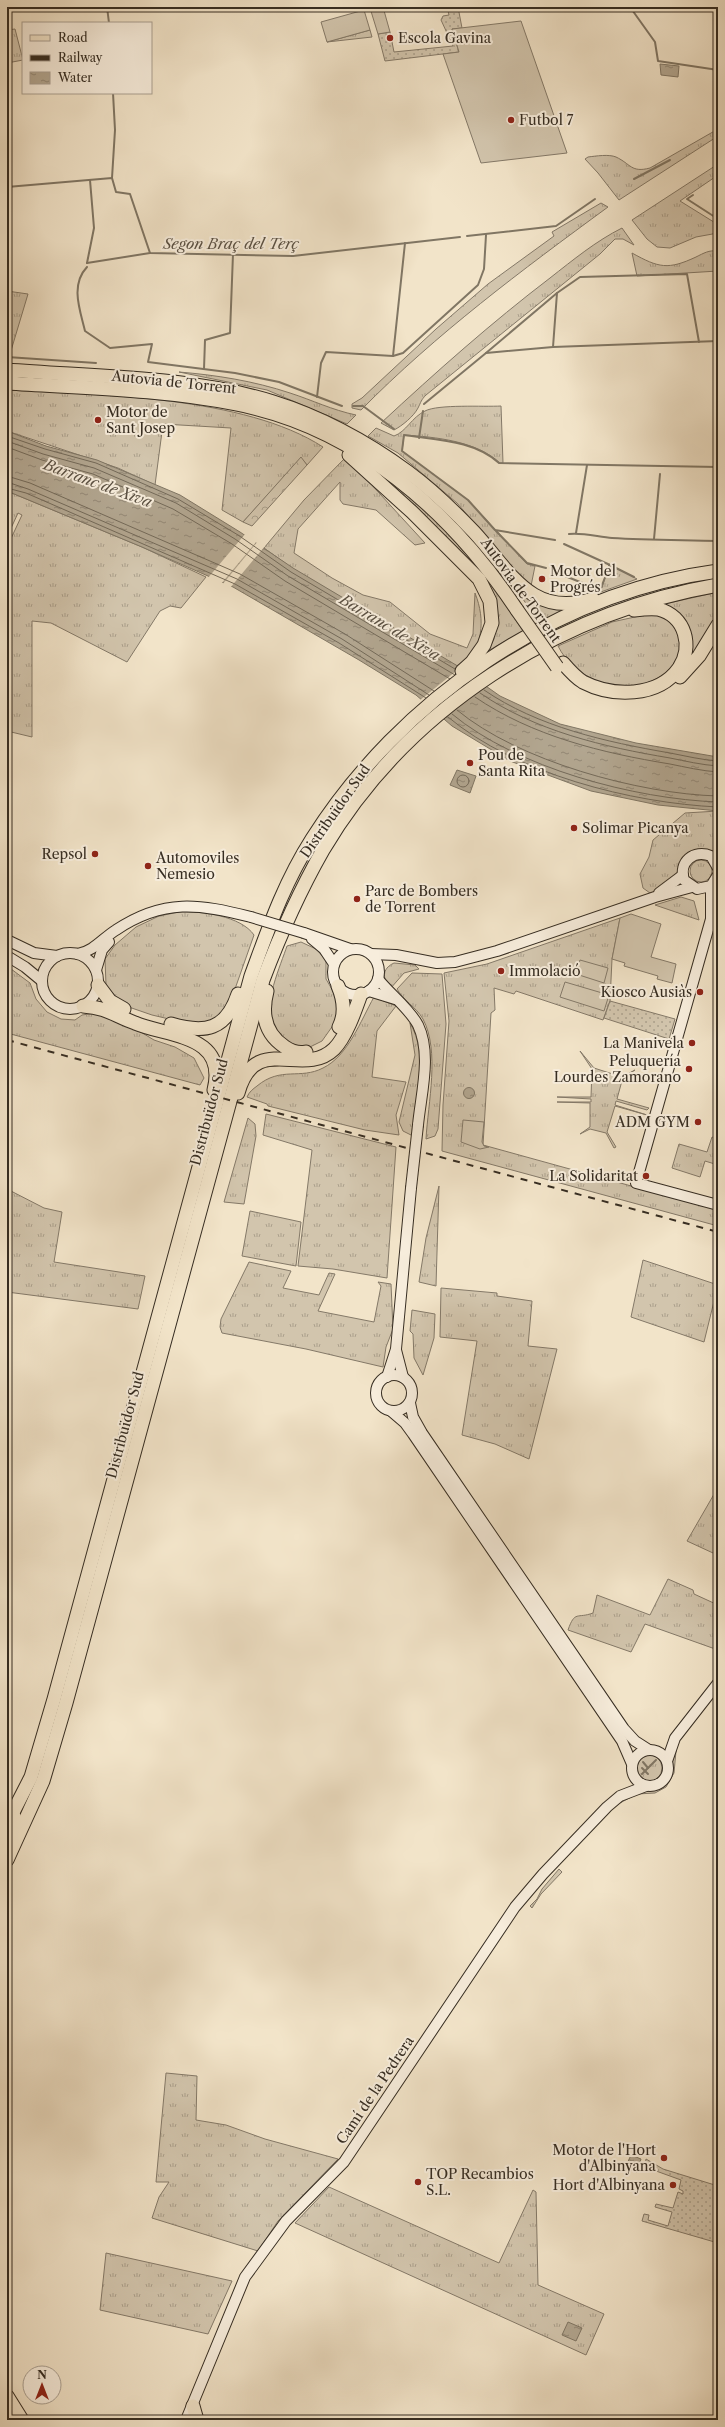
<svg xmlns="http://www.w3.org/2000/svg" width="725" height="2427" font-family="'Libre Caslon Text',serif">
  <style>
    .grass { fill: url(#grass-tufts); stroke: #847968 }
    .forest { fill: url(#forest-crowns); stroke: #847968 }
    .garden { fill: url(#garden-dots); stroke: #847968 }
    .pitch { fill: #d2c5ad; stroke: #847968 }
    .water { fill: url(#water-ripples); stroke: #807664 }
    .pier { fill: #f2e4c9 }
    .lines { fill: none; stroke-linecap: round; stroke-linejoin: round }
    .shore { stroke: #746a59; stroke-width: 1 }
    .stream { stroke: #807664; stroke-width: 2 }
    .secondary-casing { stroke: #362d22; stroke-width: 12 }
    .primary-casing { stroke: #362d22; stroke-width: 13 }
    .highway-casing { stroke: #362d22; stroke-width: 15 }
    .secondary { stroke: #f7eddc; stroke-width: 10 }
    .primary { stroke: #f2e4c9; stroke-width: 11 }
    .highway { stroke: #f2e4c9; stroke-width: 13 }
    .rail { stroke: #362d22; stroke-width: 2; stroke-dasharray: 7 7; stroke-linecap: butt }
    .secondary-bridge-casing { stroke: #362d22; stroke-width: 12; stroke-linecap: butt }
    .highway-bridge-casing { stroke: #362d22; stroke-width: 15; stroke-linecap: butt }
    .secondary-bridge { stroke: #f7eddc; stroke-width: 10 }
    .highway-bridge { stroke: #f2e4c9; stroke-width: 13 }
    .poi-dot { fill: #8f2418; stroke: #f7eddc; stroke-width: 1.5 }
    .labels { text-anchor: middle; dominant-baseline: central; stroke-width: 4; stroke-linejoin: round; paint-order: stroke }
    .poi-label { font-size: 14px; fill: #362d22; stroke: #f7eddc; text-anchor: start }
    .street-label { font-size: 14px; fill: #362d22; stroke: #f7eddc }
    .water-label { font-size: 15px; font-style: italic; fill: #5b5143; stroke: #f7eddc }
  </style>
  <defs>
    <pattern id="grass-tufts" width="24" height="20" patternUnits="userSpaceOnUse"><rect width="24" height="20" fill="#d2c5ad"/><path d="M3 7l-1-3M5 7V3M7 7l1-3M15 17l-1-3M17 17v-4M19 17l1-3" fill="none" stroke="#aba08c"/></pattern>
    <pattern id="forest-crowns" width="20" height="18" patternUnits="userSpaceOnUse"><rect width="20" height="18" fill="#d2c5ad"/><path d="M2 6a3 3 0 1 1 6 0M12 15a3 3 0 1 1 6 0" fill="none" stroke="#aba08c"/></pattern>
    <pattern id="garden-dots" width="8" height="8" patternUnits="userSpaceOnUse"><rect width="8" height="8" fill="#d2c5ad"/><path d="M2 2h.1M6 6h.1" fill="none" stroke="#aba08c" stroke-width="1.8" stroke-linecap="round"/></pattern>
    <pattern id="water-ripples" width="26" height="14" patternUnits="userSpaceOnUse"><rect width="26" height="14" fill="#b2a690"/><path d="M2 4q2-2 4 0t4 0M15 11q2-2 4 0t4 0" fill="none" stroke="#928875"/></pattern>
  </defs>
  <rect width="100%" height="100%" fill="#f2e4c9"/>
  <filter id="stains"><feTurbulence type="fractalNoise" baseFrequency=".005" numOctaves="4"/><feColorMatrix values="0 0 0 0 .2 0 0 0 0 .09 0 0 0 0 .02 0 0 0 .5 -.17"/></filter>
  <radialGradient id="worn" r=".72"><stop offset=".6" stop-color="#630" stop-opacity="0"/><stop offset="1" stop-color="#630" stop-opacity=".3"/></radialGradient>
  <g class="grass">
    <path d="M15,29L23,60L7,63V30Z"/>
    <path d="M370,30L372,37L327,42Z"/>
    <path d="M718,129V136L619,200L598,173L585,159L588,157C596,156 609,154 616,157C631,164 631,173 650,168Z"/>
    <path d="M718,164V175L680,201L717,224L718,233L696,237L670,248L657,247L647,239L632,220Z"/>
    <path d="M601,203L608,207C522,270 436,334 361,410L352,408V404L362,398L436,329L488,284L554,236L552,232Z"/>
    <path d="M622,228L634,245L623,239H615L600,254L426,395C421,400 421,402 418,408C414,416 402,426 394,430L381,423C436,372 491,323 550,278C573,260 596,241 622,228Z"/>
    <path d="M718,248V271L637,276L632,253C659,268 668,270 696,257C704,253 709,250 717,251Z"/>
    <path d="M7,291L28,294L10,354H7Z"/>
    <path d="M179,372C216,375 254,381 290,393C312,400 332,410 356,415L347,424L267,390Z"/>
    <path d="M7,390C100,395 244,396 323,447L307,465L301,458L243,522L222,510L231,428L163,424L155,485L118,468L7,431Z"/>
    <path d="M501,406L503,463H500C476,441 436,437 404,435L402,451L468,500L527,564L535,566L531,586L521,577L457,503L398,453L368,436L376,428L394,436C406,432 412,417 425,411C438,404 484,407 501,406Z"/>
    <path d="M344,459L358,470L425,543L415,545L376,510L343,504L340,500V482L298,529L294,553L332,578L363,595L390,602L430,634L467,648L473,634L475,593C486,621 483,648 460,668L292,568L264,548L304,500Z"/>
    <path d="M385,478L424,507L485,575L523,631L488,651L494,639L496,621L469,560Z"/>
    <path d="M7,491L142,547L206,577L181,608L170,606L160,611L127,662L51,623L32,621V737L7,731V547L22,515L18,513L7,537Z"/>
    <path d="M609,564L637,579L598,593V590L602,588Z"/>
    <path d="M511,582L572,608L539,622Z"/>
    <path d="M718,592V614L689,662L691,650L660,605Z"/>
    <path d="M653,613C719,632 662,709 595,680C579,673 566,662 558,646L612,622Z"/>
    <path d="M718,811V852L705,851L656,892L650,893L643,888L640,874L649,857L653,840L685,813Z"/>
    <circle cx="701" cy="871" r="11"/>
    <path d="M681,897L694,901L699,920L655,905Z"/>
    <path d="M179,912C202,911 241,916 254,935L229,1006L214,1021L199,1026L152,1015L123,1005L106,985L105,959L115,945L136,927L159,916Z"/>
    <path d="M620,918L612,959L610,1001L603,1020L516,991L514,994L494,988L495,1010L491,1013L483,1145L718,1210V1226L442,1151L443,1105L449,1021L444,973L487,964Z"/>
    <path d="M301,942L316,949L326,960V979L337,998L338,1011L334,1024L322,1041L310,1047L288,1045C283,1038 276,1032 272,1025C262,1007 281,964 287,946Z"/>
    <path d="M394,963L415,965L419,969L404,973L390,989C383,979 381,969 394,963Z"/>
    <path d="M7,966L30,983L36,999L47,1012L61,1019L75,1020L82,1015L96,1013L139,1031L154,1040L175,1047L194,1058L204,1078L200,1085L7,1033Z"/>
    <path d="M412,973L442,974L446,1024L438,1129L435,1136L426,1139C428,1103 440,1051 423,1019C416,1007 403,1000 397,989Z"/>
    <path d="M374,997L396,1006L377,1031L372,1077L406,1082L396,1115L399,1135L365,1130L268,1106L267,1104L247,1097C249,1092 253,1089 257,1086C281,1066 300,1080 323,1068C348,1056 361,1020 374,997Z"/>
    <path d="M410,1023C429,1055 416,1101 413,1136L403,1131L399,1122L415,1055Z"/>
    <path d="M580,1051L594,1068L622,1077L635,1070L623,1077L617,1099L649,1108L647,1110L616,1101L615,1105L647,1115L615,1106L607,1132L616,1147L614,1148L606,1133L590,1129L580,1134L590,1127V1103L557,1102H591V1099L557,1097H591L592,1069Z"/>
    <path d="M266,1114L396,1147L387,1278L333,1269L298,1266L312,1150L263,1135Z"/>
    <path d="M248,1118L255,1124L256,1136L244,1204L224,1202Z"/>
    <path d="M712,1137L718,1139V1165L705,1161L700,1177L672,1168L679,1144L707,1152Z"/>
    <path d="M439,1186L436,1286L419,1282L426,1238Z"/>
    <path d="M7,1189L44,1208L62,1212L54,1262L145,1276L138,1309L7,1292Z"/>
    <path d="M250,1211L301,1222L296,1266L242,1256Z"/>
    <path d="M643,1260L718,1285L704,1342L631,1317Z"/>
    <path d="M249,1262L291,1271L283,1288L319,1295L329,1273L335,1274L318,1311L374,1322L381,1286L378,1282L391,1284L393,1329L386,1347L383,1367L306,1349L222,1333L220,1327L221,1319Z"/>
    <path d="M441,1288L497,1293V1296L532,1301L528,1346L557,1349L529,1459L495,1444L462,1435L477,1341L440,1337Z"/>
    <path d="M412,1310L435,1314L434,1338L423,1375L414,1358L413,1334L410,1331Z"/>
    <path d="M717,1489L718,1545L713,1553L687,1541Z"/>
    <path d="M668,1579L693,1590L694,1594L718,1605V1650L645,1624L631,1652L568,1630C575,1610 577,1619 593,1613L597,1595L650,1615Z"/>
    <path d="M676,1751L674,1773L666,1787L655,1793L637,1794L618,1804L630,1794L640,1791L656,1790L666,1783Z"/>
    <circle cx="648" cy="1768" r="14"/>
    <path d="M559,1869L562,1872L541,1894L532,1908L530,1906L537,1899L542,1889Z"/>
    <path d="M166,2073L197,2076L196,2120L226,2125L265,2139L338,2159L278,2221L258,2251L152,2218L159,2197L169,2182H156Z"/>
    <path d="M329,2187L499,2263L533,2190L536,2192L538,2285L604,2314L586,2355L295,2223Z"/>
    <path d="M106,2253L232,2281L208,2334L100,2310Z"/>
  </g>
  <path class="forest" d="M301,457L307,465L252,526L243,522Z"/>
  <g class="garden">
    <path d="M447,7H458L462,28L452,29L459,52L385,61L378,34L390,32L394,52L453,46L441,20L443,16L449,15Z"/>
    <path d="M610,1001L675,1019L669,1039L604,1018Z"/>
    <path d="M646,2159L663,2169L718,2186V2243L642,2221L644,2214L649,2215L648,2220L668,2226L672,2212L655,2207L656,2204L673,2208L678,2192L683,2194V2191L679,2189L681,2180L645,2167Z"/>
  </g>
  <g class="pitch">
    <path d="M383,7L390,32L378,34L370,8Z"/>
    <path d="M364,10L370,30L327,42L321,22Z"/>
    <path d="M521,21L567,153L481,163L443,54L459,52L452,29Z"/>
    <path d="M631,914L661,924L651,957L676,964L672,983L657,979L658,976L624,966L625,963L612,959L620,918Z"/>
    <path d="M580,960L608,968L604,983L576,974Z"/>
    <path d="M565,982L609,995L604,1011L560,997Z"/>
    <path d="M463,1120L484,1122L482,1142L484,1146L489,1147L480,1149L461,1142Z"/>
  </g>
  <g class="water">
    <path d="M660,64L679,66L678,77L661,75Z"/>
    <path d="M7,431L46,446L97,460L180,495L240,532L293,568L456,665L500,696L560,724L636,743L718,757V811L658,805L591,791L510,761L452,726L416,695L359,660L233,587L142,547L7,491Z"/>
    <path d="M457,770L476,776L470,793L450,785Z"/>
    <circle cx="469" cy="1093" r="5.5"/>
    <path d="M631,2155L641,2159L637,2172L625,2168Z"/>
    <path d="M568,2322L582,2328L576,2341L562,2335Z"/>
  </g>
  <g class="pier">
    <path d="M246,533L257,541L221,584L207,579Z"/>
    <path d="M258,541L265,546L230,588L222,585Z"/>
    <path d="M461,667L475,676L431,710L419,701Z"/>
  </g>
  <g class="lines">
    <g class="shore">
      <path d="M7,436L45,449L96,463L178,499L238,535L291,572L455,669"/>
      <path d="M7,441L43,454L94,468L176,503L235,539L288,576L455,675"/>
      <path d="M7,447L42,460L93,474L173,509L232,544L285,581L450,679"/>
      <path d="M7,476L30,483L240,574L345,634L434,691"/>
      <path d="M7,482L28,489L237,579L342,639L429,695"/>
      <path d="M7,488L26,493L235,584L339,643L426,698"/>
      <path d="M484,690C538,727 606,742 670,753C686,756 702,760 718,761"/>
      <path d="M480,693C535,731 604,747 670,758C685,761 702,765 718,766"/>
      <path d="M475,697C532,736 602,753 670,764C685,767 702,771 718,772"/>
      <path d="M457,710C518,761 639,794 718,796"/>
      <path d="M452,714C517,768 634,799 718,802"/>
      <path d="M448,717C516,774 631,803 718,807"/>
      <circle cx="463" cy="781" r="6"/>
    </g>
    <g class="stream">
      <path d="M107,7L109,23"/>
      <path d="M630,7L655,42L658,61L718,70"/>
      <path d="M112,178L115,130L113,93"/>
      <path d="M634,179L670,160"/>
      <path d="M7,187L112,178L116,192L130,194L150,253L293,256L460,237"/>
      <path d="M693,195L687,199L718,219"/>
      <path d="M467,236L556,226L595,199"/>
      <path d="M87,263L94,228L90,180"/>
      <path d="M87,263L150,253"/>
      <path d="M87,267C70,285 80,310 85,331L110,348L152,344L148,362L235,373L279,382L342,406"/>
      <path d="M553,347L557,293L580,277L687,274L699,342"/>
      <path d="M486,353L557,293"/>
      <path d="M393,356L405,243"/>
      <path d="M7,357L96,363"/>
      <path d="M204,369L205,340L230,333L233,254"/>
      <path d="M317,397L321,363L326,352L393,356L403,353L478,285L484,269L486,235"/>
      <path d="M424,404L486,353L553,347L718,341"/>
      <path d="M353,406H363L394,429"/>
      <path d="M419,438L423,411"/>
      <path d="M496,531L527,563L546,568"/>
      <path d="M576,533L587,465"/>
      <path d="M569,534C581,532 599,537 612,538C647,540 683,540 718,541"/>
      <path d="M654,539L660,474"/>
      <path d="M555,540L495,530L468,500L402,451L404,435C436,440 474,440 499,463L718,467"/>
      <path d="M564,544L610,565"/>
      <path d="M555,572L600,590L610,565L634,577"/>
      <path d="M643,1762L648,1768"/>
      <path d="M642,1768L648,1774"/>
      <path d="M642,1774L656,1760"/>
    </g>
    <defs>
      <g id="secondary">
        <path d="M718,868L711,856C694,849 678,862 684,880L697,889L711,886L718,875"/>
        <path d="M711,886V919L636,1183L718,1205"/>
        <path d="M659,893L683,875"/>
        <path d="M304,933L350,949"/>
        <path d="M312,939L324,949L334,964"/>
        <path d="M7,940L34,953L57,956"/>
        <circle cx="356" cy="972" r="23"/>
        <circle cx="70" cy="981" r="28"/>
        <path d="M78,954C94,951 103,938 116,930C164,898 199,904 251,917"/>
        <path d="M371,954L396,955L437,963L455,962L497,951L655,897L692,887"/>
        <path d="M7,956L25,967L42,981"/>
        <path d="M96,970L102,950L109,942"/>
        <path d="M378,979C390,994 409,1008 418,1025C432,1054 421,1094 418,1125"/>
        <path d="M369,991L395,999"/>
        <path d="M396,1350L403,1377"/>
        <circle cx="394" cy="1393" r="18"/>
        <path d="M387,1377L396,1349L411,1188"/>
        <path d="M410,1403L413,1417L422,1433L624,1729L635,1741L649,1750"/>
        <path d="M391,1411L405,1423L413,1434L622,1741L632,1764"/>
        <circle cx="650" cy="1768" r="18"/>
        <path d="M667,1761L675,1738L718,1683"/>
        <path d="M186,2420L245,2277L286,2221L344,2162L515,1907L543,1874L607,1807L620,1796L646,1786"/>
      </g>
      <path id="primary" d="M7,1835L15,1816"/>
      <g id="highway">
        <path d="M7,370C94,377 190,376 273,402C321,417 367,442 408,472C431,489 454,511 474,532C510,571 531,619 593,599"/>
        <path d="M7,383C83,388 161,389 236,404C356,427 451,511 517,610"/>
        <path d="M349,455L412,512L479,579L490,601L492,623L484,645L472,662L462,671"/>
        <path d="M563,663C569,670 575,677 583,682C612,697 658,698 679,668C693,647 686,616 658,609C650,608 642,609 634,610"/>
        <path d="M680,677L699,656L718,625"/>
        <path d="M98,985L110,1001L124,1009"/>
        <path d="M338,986C344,1000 346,1013 339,1027"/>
        <path d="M267,991C261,1014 265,1034 285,1047C291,1051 298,1054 306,1052"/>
        <path d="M83,1006C108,1008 113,1015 135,1023C168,1037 228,1034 214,1090"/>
        <path d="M171,1024C205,1034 226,1030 238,994"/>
        <path d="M238,1093C255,1031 303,1079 334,1049C346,1037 355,1011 361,994"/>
        <path d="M7,1824L31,1777L54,1699L251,976C269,927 284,883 312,839C400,700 554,593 718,571"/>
        <path d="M7,1860L43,1781L66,1703L263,980C280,935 299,892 323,850C407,708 557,613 718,585"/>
        <path d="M7,2396L22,2420"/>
        <path d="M193,2406L197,2420"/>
      </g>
    </defs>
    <use href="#secondary" class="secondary-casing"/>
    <use href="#primary" class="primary-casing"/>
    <use href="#highway" class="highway-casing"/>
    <use href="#secondary" class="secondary"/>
    <use href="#primary" class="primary"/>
    <use href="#highway" class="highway"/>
    <path class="rail" d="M7,1040L718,1232"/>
    <defs>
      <g id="secondary-bridge">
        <path d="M251,917L304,933"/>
        <path d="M411,1188L418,1125"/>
      </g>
      <path id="highway-bridge" d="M517,610L557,667"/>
    </defs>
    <use href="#secondary-bridge" class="secondary-bridge-casing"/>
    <use href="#highway-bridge" class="highway-bridge-casing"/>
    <use href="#secondary-bridge" class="secondary-bridge"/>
    <use href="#highway-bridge" class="highway-bridge"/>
  </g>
  <g class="poi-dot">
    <circle cx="390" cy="38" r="4"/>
    <circle cx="511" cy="120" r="4"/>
    <circle cx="98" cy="420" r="4"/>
    <circle cx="542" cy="579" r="4"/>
    <circle cx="470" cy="763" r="4"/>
    <circle cx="574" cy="828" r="4"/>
    <circle cx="95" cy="854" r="4"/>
    <circle cx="148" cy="866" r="4"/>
    <circle cx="357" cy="899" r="4"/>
    <circle cx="501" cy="971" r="4"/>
    <circle cx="700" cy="992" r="4"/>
    <circle cx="692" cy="1043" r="4"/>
    <circle cx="689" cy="1069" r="4"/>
    <circle cx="698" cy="1122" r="4"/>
    <circle cx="646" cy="1176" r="4"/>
    <circle cx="664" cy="2158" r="4"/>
    <circle cx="418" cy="2182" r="4"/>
    <circle cx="673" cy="2185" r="4"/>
  </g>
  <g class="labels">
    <g class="poi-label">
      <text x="398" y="38">Escola Gavina</text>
      <text x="519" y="120">Futbol 7</text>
      <text x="106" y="412">Motor de<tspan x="106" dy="16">Sant Josep</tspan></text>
      <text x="550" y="571">Motor del<tspan x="550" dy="16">Progrés</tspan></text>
      <text x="478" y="755">Pou de<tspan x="478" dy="16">Santa Rita</tspan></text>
      <text x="582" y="828">Solimar Picanya</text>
      <text x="87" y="854" text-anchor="end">Repsol</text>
      <text x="156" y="858">Automoviles<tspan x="156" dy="16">Nemesio</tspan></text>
      <text x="365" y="891">Parc de Bombers<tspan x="365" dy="16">de Torrent</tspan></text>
      <text x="509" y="971">Immolació</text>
      <text x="692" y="992" text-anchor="end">Kiosco Ausiàs</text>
      <text x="684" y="1043" text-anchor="end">La Manivela</text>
      <text x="681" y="1061" text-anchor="end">Peluquería<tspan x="681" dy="16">Lourdes Zamorano</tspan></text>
      <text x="690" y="1122" text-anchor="end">ADM GYM</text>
      <text x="638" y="1176" text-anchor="end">La Solidaritat</text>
      <text x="656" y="2150" text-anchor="end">Motor de l'Hort<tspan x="656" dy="16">d'Albinyana</tspan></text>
      <text x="426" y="2174">TOP Recambios<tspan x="426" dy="16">S.L.</tspan></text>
      <text x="665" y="2185" text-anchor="end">Hort d'Albinyana</text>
    </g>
    <g class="street-label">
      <text transform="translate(174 382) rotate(6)">Autovia de Torrent</text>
      <text transform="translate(521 590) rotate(54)">Autovia de Torrent</text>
      <text transform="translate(335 811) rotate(-55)">Distribuïdor Sud</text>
      <text transform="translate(209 1112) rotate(-75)">Distribuïdor Sud</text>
      <text transform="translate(125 1425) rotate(-75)">Distribuïdor Sud</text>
      <text transform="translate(375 2090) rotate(-56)">Camí de la Pedrera</text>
    </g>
    <g class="water-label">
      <text x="231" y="243">Segon Braç del Terç</text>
      <text transform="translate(98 483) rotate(20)">Barranc de Xiva</text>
      <text transform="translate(390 627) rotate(31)">Barranc de Xiva</text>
    </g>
  </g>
  <rect width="725" height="2427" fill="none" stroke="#f2e4c9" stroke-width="24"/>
  <rect x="8" y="8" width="709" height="2411" fill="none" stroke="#362d22" stroke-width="2"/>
  <rect x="12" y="12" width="701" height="2403" fill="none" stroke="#362d22"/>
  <rect x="22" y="22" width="130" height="72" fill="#f7eddc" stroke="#aaa092"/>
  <rect x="30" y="35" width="20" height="6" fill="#f2e4c9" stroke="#aaa092"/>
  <text x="58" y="42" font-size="12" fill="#362d22">Road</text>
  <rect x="30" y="55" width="20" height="6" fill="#362d22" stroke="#aaa092"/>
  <text x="58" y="62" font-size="12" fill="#362d22">Railway</text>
  <rect x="30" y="72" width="20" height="12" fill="url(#water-ripples)" stroke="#aaa092"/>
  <text x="58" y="82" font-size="12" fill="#362d22">Water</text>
  <g transform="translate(42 2385)"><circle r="19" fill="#f7eddc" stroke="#aaa092"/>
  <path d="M0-3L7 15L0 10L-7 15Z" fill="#8f2418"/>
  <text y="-6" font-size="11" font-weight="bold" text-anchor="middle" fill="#362d22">N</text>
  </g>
  <rect width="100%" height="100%" filter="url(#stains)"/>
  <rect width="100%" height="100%" fill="url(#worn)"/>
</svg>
